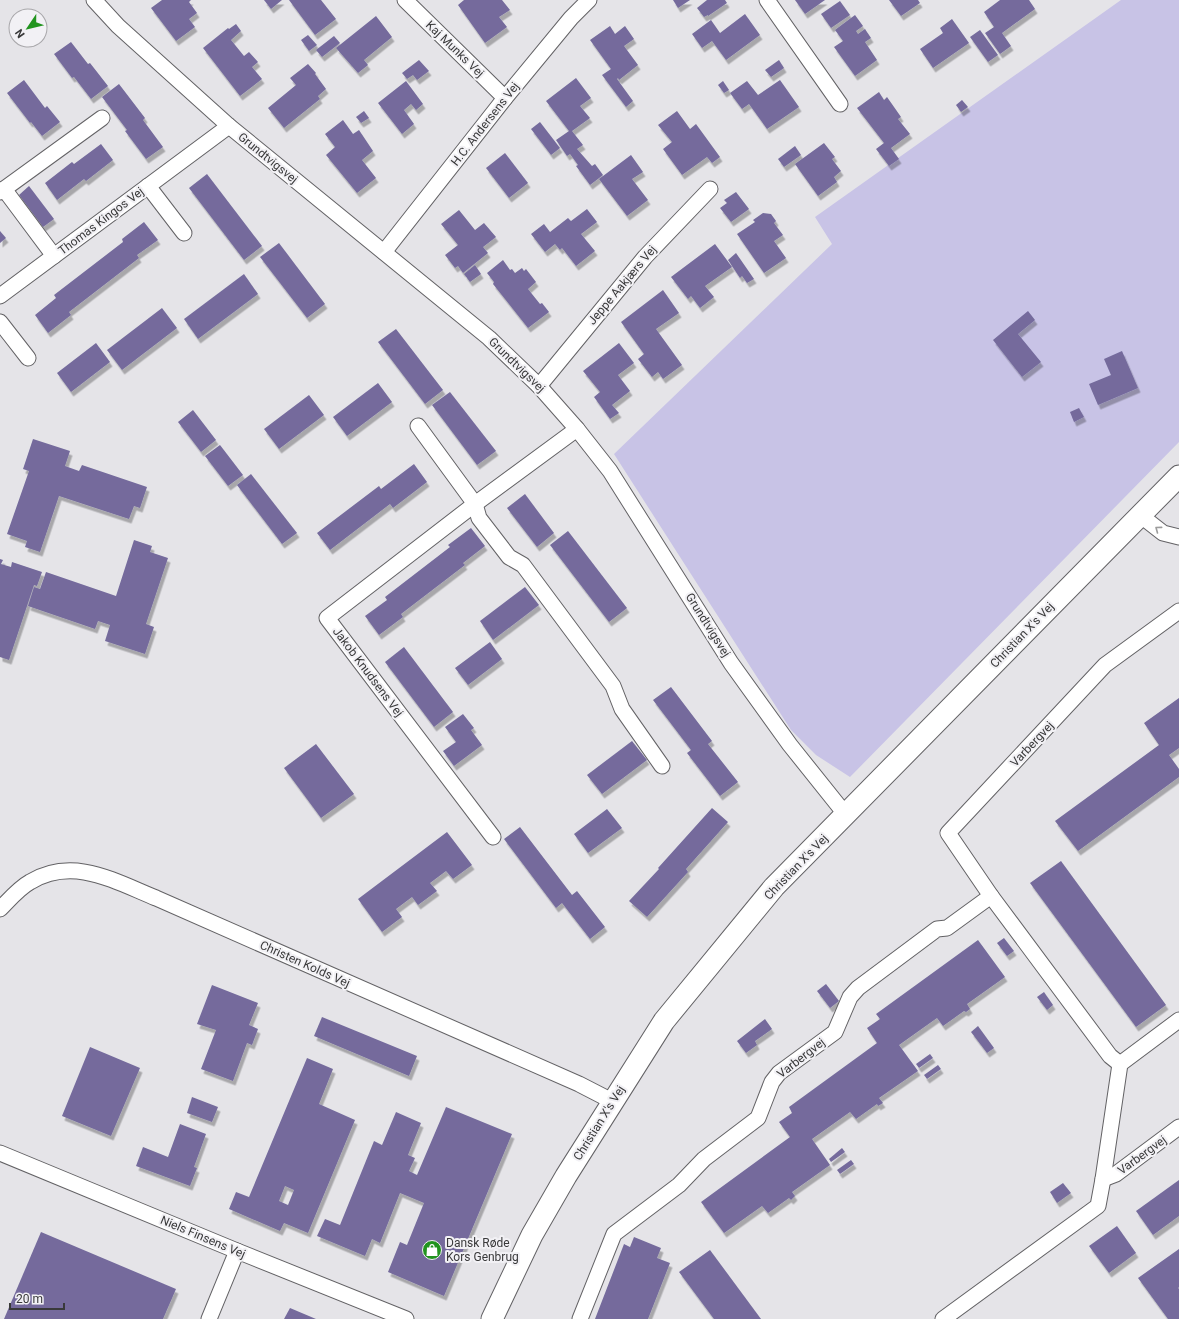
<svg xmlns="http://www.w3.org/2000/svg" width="1179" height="1319" font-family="Roboto,sans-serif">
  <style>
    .green { fill: #c8c3e6 }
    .building { fill: #746b9c; fill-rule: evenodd; filter: url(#shadow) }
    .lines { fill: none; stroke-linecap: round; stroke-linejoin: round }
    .street-casing { stroke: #636265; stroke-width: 17 }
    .secondary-casing { stroke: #636265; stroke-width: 23 }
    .street { stroke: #fff; stroke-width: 15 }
    .secondary { stroke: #fff; stroke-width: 21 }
    .oneway { stroke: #9c9c9c }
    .labels { text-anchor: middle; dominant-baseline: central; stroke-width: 4; stroke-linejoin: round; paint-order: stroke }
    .street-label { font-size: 12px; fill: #39393a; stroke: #f2f1f5 }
    .poi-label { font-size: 12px; fill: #39393a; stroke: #f2f1f5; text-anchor: start }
  </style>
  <defs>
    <filter id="shadow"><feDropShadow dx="2.5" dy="4.5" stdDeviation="0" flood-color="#0004"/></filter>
  </defs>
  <rect width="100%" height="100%" fill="#e5e4e8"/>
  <path class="green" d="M1121,0H1179V442L850,777L816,755L791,730L614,454L832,244L815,217Z"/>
  <g class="building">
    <path d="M162,0H191L189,2L197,13L189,19L195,27L176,41L151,8Z"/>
    <path d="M264,0H282L271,9Z"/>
    <path d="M289,0H321L336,19L315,35Z"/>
    <path d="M464,0H502L510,10L499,17L507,27L485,43L458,5Z"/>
    <path d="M673,0H690L678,8Z"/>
    <path d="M707,0H725L727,3L708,16V15L704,17L697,8Z"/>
    <path d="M795,0H825L805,14Z"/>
    <path d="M889,0H918L920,3L901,16Z"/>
    <path d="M1000,0H1029L1035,9L1002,33L1011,46L1000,54L985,33L994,27L984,12Z"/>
    <path d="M840,1L850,15L831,28L821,14Z"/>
    <path d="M745,14L760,35L726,60L712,41L702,48L692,34L711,20L720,33Z"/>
    <path d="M855,15L863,26L856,31L858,34L865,29L871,38L865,42L877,60L855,76L834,47L843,41L835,30Z"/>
    <path d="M376,16L392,37L364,60L368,65L358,73L336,48Z"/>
    <path d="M952,19L969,43L933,68L920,49L943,33L940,28Z"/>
    <path d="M236,24L241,31L231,40L244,56L249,52L258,62L252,67L262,79L240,96L203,48L228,28L229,29Z"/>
    <path d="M610,26L615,34L625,26L634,39L624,46L638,65L619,80L618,78L617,79L633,101L626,107L602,75L611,69L590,40Z"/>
    <path d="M980,30L998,55L988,62L970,37Z"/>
    <path d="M308,35L317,45L309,51L301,40Z"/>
    <path d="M334,36L340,43L322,57L316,50Z"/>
    <path d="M71,42L88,64L90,63L108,86L91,99L74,77L72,78L54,54Z"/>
    <path d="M419,60L429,71L417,80L413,75L407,79L402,73Z"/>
    <path d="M779,60L784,68L771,77L765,70Z"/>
    <path d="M308,64L316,73L315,74L326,89L318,96L320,99L284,128L268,108L296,85L290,78Z"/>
    <path d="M576,78L591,98L580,106L590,118L572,131L583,145L577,149L592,166L595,164L603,175L590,185L576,166L578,165L570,154L567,156L556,140L569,131L546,101Z"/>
    <path d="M24,80L45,108L47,106L60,122L42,136L31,122L30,123L7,93Z"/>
    <path d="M780,80L799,107L767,129L749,104L742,109L730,93L747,81L758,95Z"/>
    <path d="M406,81L423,104L416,110L411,104L404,110L414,124L402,134L378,103Z"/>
    <path d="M723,81L729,90L724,93L718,85Z"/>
    <path d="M119,84L145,118L143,120L163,147L146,159L125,131L127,130L102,97Z"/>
    <path d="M879,92L884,100L887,97L901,117L898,119L910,134L891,148L899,159L889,166L876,149L884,143L857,108Z"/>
    <path d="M962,100L968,107L961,112L956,105Z"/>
    <path d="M364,111L369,118L361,123L356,117Z"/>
    <path d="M677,111L690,129L696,124L720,157L712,163L707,157L682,175L663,149L672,142L658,125Z"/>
    <path d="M343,120L353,134L359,130L373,151L362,160L376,178L357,193L326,155L335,147L325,134Z"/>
    <path d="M540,122L560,148L551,155L531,129Z"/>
    <path d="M824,143L835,157L832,159L841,171L834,177L837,182L818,196L795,164Z"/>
    <path d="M101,144L113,160L86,181L84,179L57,200L45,183L72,162L74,164Z"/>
    <path d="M795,146L801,155L784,167L778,159Z"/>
    <path d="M505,153L528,183L509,198L486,168Z"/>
    <path d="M631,155L643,172L632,179L648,200L627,216L599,179Z"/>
    <path d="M207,174L262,246L244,260L189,188Z"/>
    <path d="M29,186L54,219L43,227L19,195Z"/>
    <path d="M736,192L749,209L731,222L720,208L727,203L724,200Z"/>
    <path d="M587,209L597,222L581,234L595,251L576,266L562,248L560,250L555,244L545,252L531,234L544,224L550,232L568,218L571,221Z"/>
    <path d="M459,210L475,230L484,223L496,237L483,247L488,253L463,273L458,266L455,268L445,255L458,245L441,224Z"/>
    <path d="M763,213L771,214L776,221L774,223L783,235L774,241L786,258L764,273L737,234L755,222L753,220Z"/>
    <path d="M144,222L158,240L137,255L139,258L69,312L71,315L48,333L35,315L56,298L54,295L123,242L122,239Z"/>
    <path d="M0,231L6,238L0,243Z"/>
    <path d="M279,243L325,304L307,318L260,257Z"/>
    <path d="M715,244L732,267L705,286L714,297L700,308L691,296L688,299L671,277Z"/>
    <path d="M736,253L754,279L747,283L742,276L740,278L728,260Z"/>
    <path d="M503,260L510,270L512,269L515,273L522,268L524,271L526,269L536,282L528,289L540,304L542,303L549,312L528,328L493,284L494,282L487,273Z"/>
    <path d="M475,265L481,274L470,282L464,274Z"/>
    <path d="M244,274L258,294L198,339L184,319Z"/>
    <path d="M663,290L679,313L656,329L682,365L663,379L658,372L652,377L638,359L644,354L621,322Z"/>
    <path d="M162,308L177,328L122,370L107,350Z"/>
    <path d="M1028,311L1035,320L1018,334L1041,362L1022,377L993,340Z"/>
    <path d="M396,329L443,390L425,404L378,342Z"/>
    <path d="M96,343L110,362L71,392L57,373Z"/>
    <path d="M619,343L634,363L618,375L630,391L612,405L619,413L610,419L594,397L600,392L583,371Z"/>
    <path d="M1122,351L1138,388L1098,405L1089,384L1111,375L1104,359Z"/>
    <path d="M378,383L392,402L347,436L333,417Z"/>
    <path d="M450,392L496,451L477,465L432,405Z"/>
    <path d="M309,395L324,415L279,449L264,429Z"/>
    <path d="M1079,408L1084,417L1074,422L1070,412Z"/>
    <path d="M193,410L216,440L201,452L178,422Z"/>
    <path d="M33,439L70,451L65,466L79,471L82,465L147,487L140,508L134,506L129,519L59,496L40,552L25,547L27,541L7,534L29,471L23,469Z"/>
    <path d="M220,445L243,475L228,486L205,456Z"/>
    <path d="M414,464L427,482L393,508L390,504L330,550L317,533L379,486L381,489Z"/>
    <path d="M251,474L297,533L282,544L237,485Z"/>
    <path d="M525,494L554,533L537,547L507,508Z"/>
    <path d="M471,528L485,546L463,563L465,565L401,614L403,617L379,635L365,616L387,600L385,597L450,547L448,545Z"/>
    <path d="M568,531L627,608L609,622L550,545Z"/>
    <path d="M134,540L152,546L150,552L168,558L146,624L154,627L145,654L105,641L110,625L98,621L95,629L28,606L34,587L40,589L46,572L116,596Z"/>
    <path d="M0,559L3,560L1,564L11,567L12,562L42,572L37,586L34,585L9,660L0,657Z"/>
    <path d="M525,587L539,605L493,640L480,621Z"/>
    <path d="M490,642L502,659L468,685L455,668Z"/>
    <path d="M404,647L453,712L434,727L385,662Z"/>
    <path d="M671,687L712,741L708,744L738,782L720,796L687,753L691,750L653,700Z"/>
    <path d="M1179,698V748L1169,755L1179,769V777L1078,851L1055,821L1159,745L1144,723Z"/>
    <path d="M463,714L474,728L471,730L482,745L454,766L443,751L456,742L445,727Z"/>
    <path d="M632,741L647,760L602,794L587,775Z"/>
    <path d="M316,744L354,794L321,818L284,768Z"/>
    <path d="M712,808L728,822L686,869L688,872L647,917L629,901L659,869L658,868Z"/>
    <path d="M607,809L622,828L588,853L574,834Z"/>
    <path d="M520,827L572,895L577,891L605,927L590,939L562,903L556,908L504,839Z"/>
    <path d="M447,832L472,865L453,879L446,871L430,883L437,891L418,905L412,897L396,909L402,917L382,932L358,899Z"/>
    <path d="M1061,861L1166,1005L1136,1027L1030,883Z"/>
    <path d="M1004,938L1014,951L1007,956L997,943Z"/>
    <path d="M978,940L1005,977L967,1004L970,1009L966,1012L964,1011L943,1026L937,1018L899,1045L918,1071L879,1098L883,1103L878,1106L877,1104L856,1119L850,1112L812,1139L830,1165L792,1192L795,1196L791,1200L789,1198L768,1213L762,1206L724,1233L701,1202L790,1137L779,1122L792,1113L789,1107L877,1043L867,1028L880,1019L876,1014Z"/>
    <path d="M826,984L839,1001L830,1008L817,991Z"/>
    <path d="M212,985L258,1003L249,1025L258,1029L252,1045L247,1043L233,1081L201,1069L216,1030L197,1024Z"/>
    <path d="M1044,992L1053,1005L1047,1010L1037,997Z"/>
    <path d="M322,1017L417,1056L409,1076L314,1036Z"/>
    <path d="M765,1019L772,1029L755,1041L757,1045L746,1053L737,1041Z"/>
    <path d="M978,1026L994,1048L987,1053L971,1032Z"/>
    <path d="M90,1047L140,1068L111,1136L62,1116Z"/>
    <path d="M930,1054L933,1058L919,1068L916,1064Z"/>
    <path d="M307,1058L333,1069L319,1104L355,1120L308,1233L284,1223L280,1231L229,1209L236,1192L249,1197ZM285,1186L294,1190L288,1205L279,1201Z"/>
    <path d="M938,1065L941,1069L927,1079L924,1075Z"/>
    <path d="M192,1097L218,1107L212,1122L187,1113Z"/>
    <path d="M446,1107L512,1134L444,1296L388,1272L400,1242L407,1245L424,1203L400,1193L380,1243L372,1239L365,1256L317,1236L325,1219L340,1225L374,1141L382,1145L396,1112L421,1123L408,1155L415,1158L409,1171L417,1175Z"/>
    <path d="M180,1124L206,1134L194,1167L197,1168L190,1186L136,1166L143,1147L168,1157Z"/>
    <path d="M842,1148L845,1152L831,1162L829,1159Z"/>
    <path d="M851,1160L854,1164L840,1174L837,1170Z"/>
    <path d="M1179,1180V1216L1153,1235L1136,1211Z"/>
    <path d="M1063,1183L1071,1193L1057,1203L1050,1192Z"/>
    <path d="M1117,1226L1136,1253L1109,1273L1089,1246Z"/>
    <path d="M41,1232L176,1289L163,1319H4Z"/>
    <path d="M634,1237L661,1248L657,1258L670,1263L648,1319H595L624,1244L630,1247Z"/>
    <path d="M1179,1249V1287L1178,1288L1179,1289V1319H1168L1138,1278Z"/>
    <path d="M710,1250L761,1319H714L679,1272Z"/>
    <path d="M290,1308L316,1319H284Z"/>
  </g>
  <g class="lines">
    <defs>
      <g id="street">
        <path d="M94,0L118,26L229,126L489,338L539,386L577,429L610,471L731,663L790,745L846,815"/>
        <path d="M405,0L505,98"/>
        <path d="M767,0L840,104"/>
        <path d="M148,186L184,233"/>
        <path d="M4,189L54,256"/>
        <path d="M0,192L102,118"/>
        <path d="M384,252L505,98L571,18L589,0"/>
        <path d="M0,296L229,126"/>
        <path d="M0,322L28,358"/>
        <path d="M539,386L645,257L710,189"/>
        <path d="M418,426L475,504L479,518L509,557L523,565L613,686L622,709L662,766"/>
        <path d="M1140,515L1163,533L1179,537"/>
        <path d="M493,837L327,618L475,504L577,429"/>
        <path d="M0,909C9,900 19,888 30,882C73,856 114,881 156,898L579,1084L612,1101"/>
        <path d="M1120,1064L1110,1056L991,896L948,833L1105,665L1179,611"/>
        <path d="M0,1153L237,1251L406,1319"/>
        <path d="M1103,1179L1116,1174L1179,1127"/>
        <path d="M209,1319L237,1251"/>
        <path d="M580,1319L614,1234L679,1185L704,1159L758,1118L772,1082L779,1073L835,1032L850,997L858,988L937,929L947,928L991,896"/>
        <path d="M943,1319L1098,1206L1103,1179L1120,1064L1179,1020"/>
      </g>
      <path id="secondary" d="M492,1319L532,1235L566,1176L664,1021L774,887L1179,476"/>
    </defs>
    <use href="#street" class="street-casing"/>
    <use href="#secondary" class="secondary-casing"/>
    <use href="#street" class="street"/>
    <use href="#secondary" class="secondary"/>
  </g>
  <defs><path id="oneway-chevron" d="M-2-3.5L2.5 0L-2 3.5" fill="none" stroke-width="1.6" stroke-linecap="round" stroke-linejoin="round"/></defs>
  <use class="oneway" href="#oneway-chevron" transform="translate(1158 529) rotate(-143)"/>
  <defs>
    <symbol id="shop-disc" viewBox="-11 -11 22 22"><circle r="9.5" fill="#22941f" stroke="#f2f1f5"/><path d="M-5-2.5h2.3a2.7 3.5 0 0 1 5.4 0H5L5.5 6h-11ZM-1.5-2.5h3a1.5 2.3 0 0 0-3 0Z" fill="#fff"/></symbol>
  </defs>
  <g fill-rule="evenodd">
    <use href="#shop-disc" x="421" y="1239" width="22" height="22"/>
  </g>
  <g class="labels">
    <g class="street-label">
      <text transform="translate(455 49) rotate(44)">Kaj Munks Vej</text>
      <text transform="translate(485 124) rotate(-52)">H.C. Andersens Vej</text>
      <text transform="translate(268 158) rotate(39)">Grundtvigsvej</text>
      <text transform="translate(101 221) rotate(-37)">Thomas Kingos Vej</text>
      <text transform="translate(622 285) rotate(-50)">Jeppe Aakjærs Vej</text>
      <text transform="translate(517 365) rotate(44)">Grundtvigsvej</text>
      <text transform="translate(708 625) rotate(58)">Grundtvigsvej</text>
      <text transform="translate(1022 635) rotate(-46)">Christian X's Vej</text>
      <text transform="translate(368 672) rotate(53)">Jakob Knudsens Vej</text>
      <text transform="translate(1032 744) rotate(-47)">Varbergvej</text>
      <text transform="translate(796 867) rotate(-46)">Christian X's Vej</text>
      <text transform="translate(305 964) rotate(24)">Christen Kolds Vej</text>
      <text transform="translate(801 1058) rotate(-38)">Varbergvej</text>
      <text transform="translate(599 1123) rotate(-58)">Christian X's Vej</text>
      <text transform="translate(1142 1155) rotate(-36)">Varbergvej</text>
      <text transform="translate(203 1237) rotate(23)">Niels Finsens Vej</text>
    </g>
    <g class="poi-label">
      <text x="446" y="1243">Dansk Røde<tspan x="446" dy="14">Kors Genbrug</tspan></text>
    </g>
  </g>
  <g transform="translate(28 28) rotate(235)"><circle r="19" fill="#f2f1f5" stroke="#a8a7aa"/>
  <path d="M0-3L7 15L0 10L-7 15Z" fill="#22941f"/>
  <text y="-6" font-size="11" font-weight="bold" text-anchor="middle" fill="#39393a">N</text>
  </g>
  <path d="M10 1303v6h54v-6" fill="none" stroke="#39393a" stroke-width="2"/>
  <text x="16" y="1303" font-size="12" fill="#39393a" stroke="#f2f1f5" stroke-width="3" paint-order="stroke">20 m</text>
</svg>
